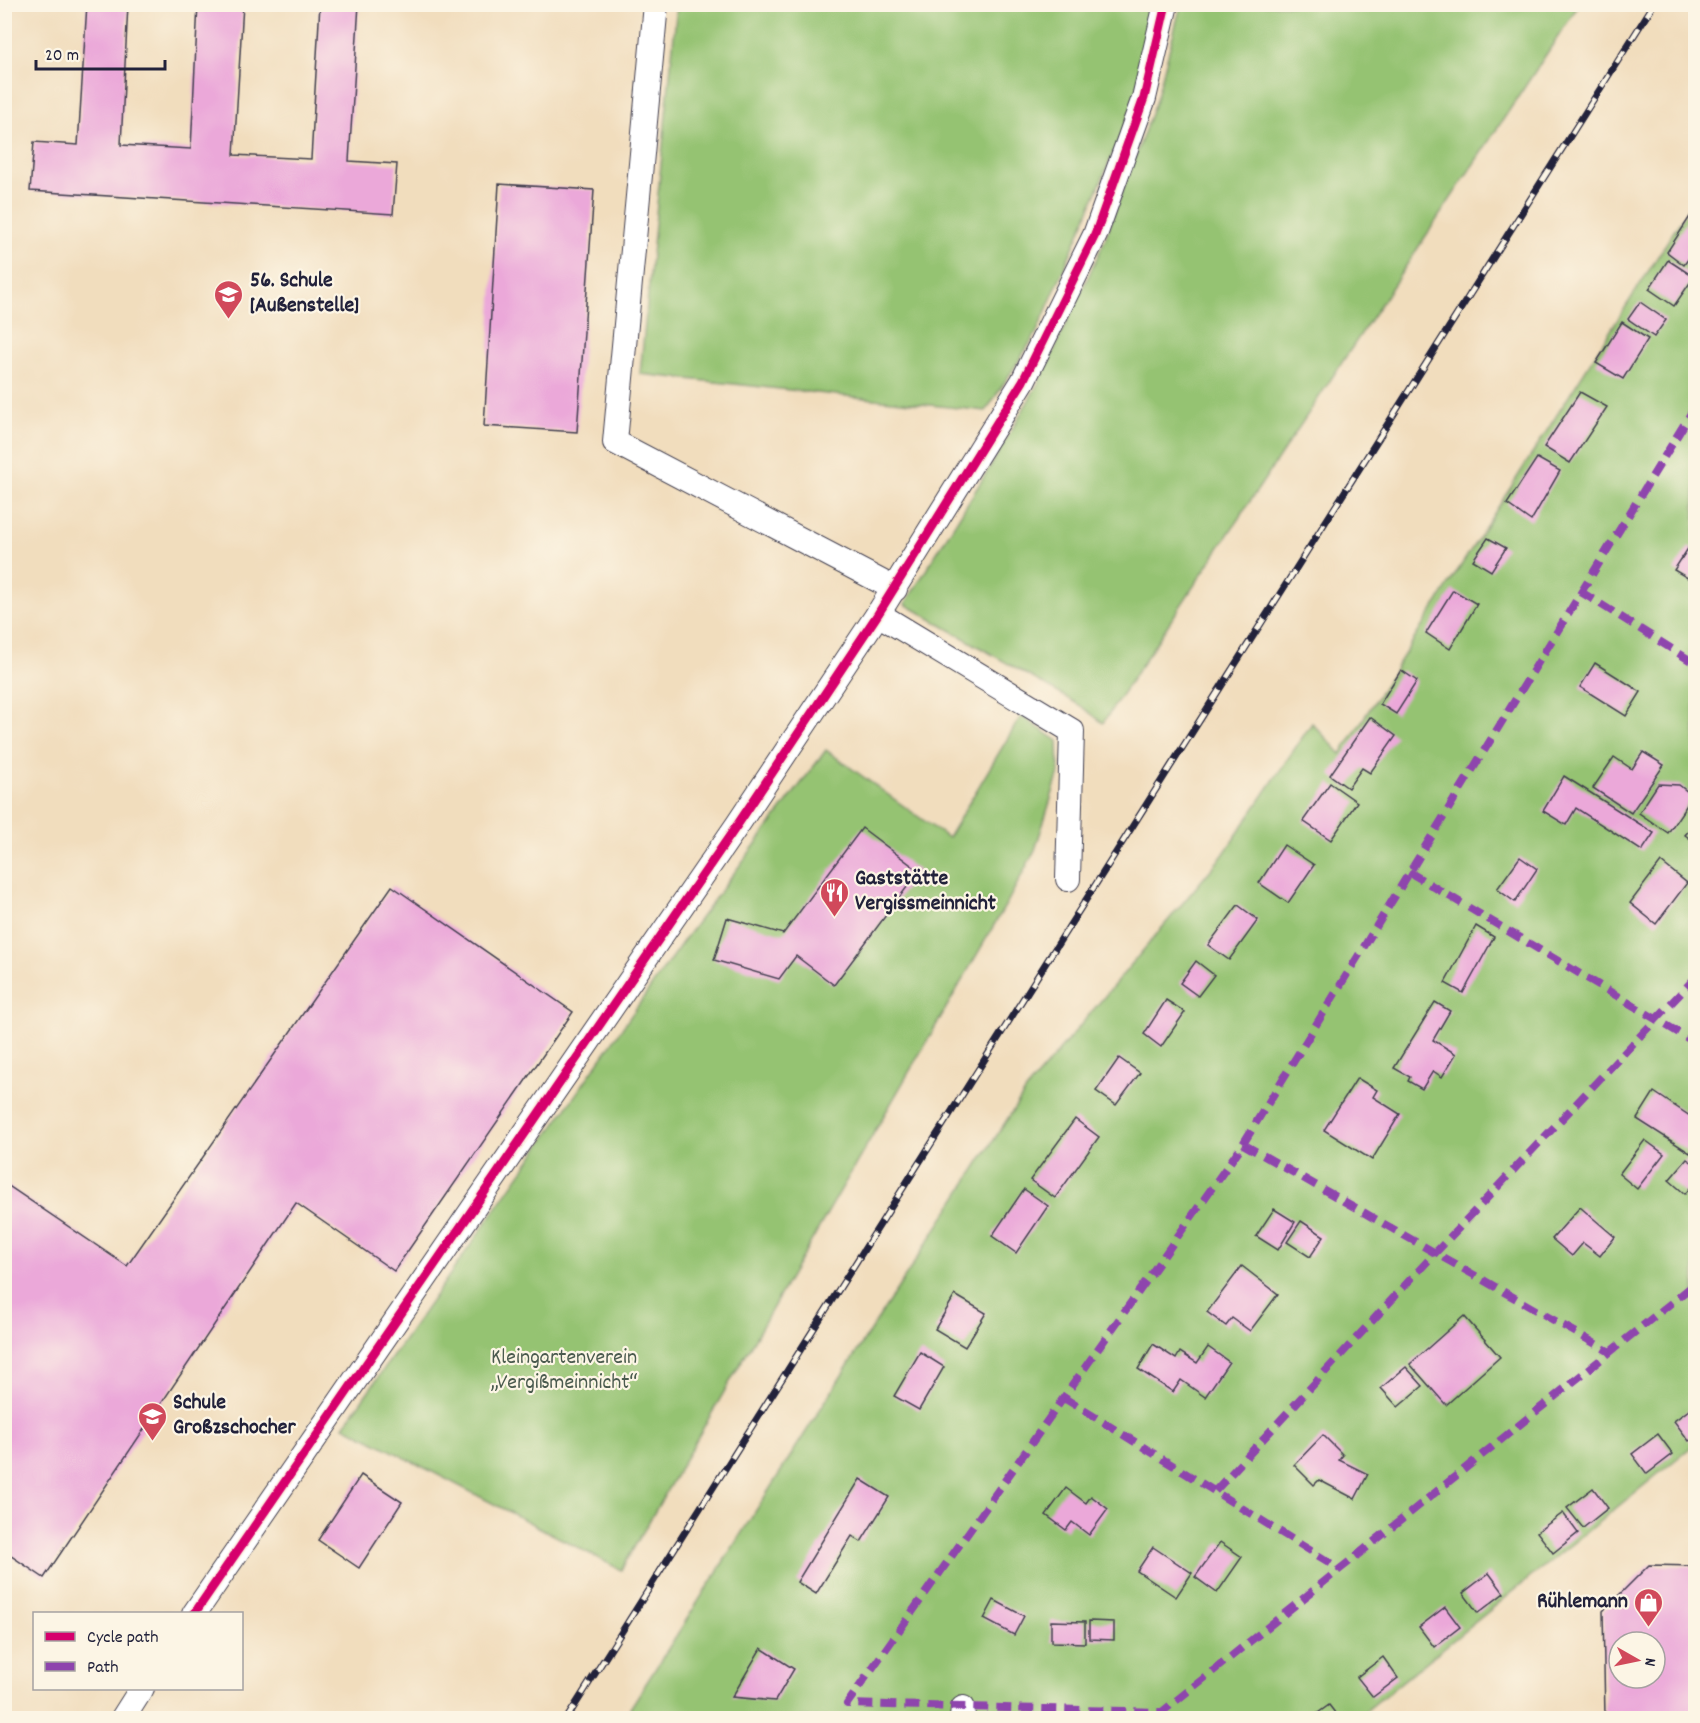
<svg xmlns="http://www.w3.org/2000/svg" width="1700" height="1723" font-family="Dekko,sans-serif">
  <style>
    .green { fill: #95c372; stroke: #5c7256; stroke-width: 1.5 }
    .building { fill: #eba8d9; fill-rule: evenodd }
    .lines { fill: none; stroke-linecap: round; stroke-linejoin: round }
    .lane-casing { stroke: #413e4e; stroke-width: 26 }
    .lane { stroke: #fff; stroke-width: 24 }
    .rail-casing { stroke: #22223b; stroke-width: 7 }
    .rail { stroke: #fcf5e5; stroke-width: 4.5; stroke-dasharray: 14; stroke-linecap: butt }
    .quiet { stroke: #8e44ad; stroke-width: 8; stroke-dasharray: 15 8; stroke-linecap: butt }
    .cycleway-casing { stroke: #fcf5e5; stroke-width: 13 }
    .cycleway { stroke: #d6006c; stroke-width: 9 }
    .labels { text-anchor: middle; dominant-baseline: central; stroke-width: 4.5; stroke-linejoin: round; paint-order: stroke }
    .poi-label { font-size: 22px; font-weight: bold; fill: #22223b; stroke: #fcf5e5; text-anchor: start }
    .park-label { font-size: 22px; fill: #4a5a4e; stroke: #fcf5e5 }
  </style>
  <rect width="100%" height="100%" fill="#fcf5e5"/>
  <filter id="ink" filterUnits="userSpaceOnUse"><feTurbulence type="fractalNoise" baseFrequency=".0167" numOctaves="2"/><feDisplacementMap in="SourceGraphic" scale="12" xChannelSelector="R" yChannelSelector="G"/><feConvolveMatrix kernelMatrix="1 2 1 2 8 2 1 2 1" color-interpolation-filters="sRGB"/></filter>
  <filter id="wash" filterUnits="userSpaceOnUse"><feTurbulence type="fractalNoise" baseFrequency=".008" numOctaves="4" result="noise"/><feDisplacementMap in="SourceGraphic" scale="24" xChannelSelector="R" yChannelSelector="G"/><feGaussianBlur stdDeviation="1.35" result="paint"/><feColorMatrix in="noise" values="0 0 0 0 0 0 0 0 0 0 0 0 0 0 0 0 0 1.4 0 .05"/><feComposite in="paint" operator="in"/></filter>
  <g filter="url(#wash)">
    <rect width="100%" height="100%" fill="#f1ddbd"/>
    <g class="green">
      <path d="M677,5H1155L1134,102L1093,201L1036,334L986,411L640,374Z"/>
      <path d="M1181,5H1579L1103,723L1081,706L905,604L995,459L1043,375L1104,242L1156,100Z"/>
      <path d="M1695,198V1444L1357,1718H624L879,1317L1027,1089L1223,855L1312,723L1341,754Z"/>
      <path d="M1021,716L1058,741L1059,773L1035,850L1008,901L621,1570L344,1426L681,944L826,750L948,838Z"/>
    </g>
    <g id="blocks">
      <g class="building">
        <path d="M87,4H128L121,145L191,149L198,4H243L234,155L311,159L320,4H359L349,161L397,164L393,214L30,191L34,142L78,145Z"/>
        <path d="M360,4H426V10L360,6Z"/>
        <path d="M499,184L594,190L577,432L484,426Z"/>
        <path d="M1693,212L1696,214V248L1684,265L1667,252Z"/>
        <path d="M1668,260L1694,277L1674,306L1649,289Z"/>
        <path d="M1640,302L1666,320L1654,337L1628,319Z"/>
        <path d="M1622,322L1648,339L1623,379L1596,363Z"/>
        <path d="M1580,392L1607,407L1570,463L1544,447Z"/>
        <path d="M1537,458L1560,471L1531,521L1507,504Z"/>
        <path d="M1488,538L1506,548L1491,571L1473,560Z"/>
        <path d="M1689,547L1696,551V583L1674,570Z"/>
        <path d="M1453,590L1477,604L1450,649L1426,633Z"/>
        <path d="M1595,663L1641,692L1626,716L1580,687Z"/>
        <path d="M1401,670L1417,681L1396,714L1380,704Z"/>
        <path d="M1370,717L1396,736L1370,773L1362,768L1348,788L1330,775Z"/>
        <path d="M1643,752L1664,765L1631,813L1593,788L1614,757L1632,769Z"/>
        <path d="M1564,776L1654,833L1642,851L1576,808L1566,825L1543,811Z"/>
        <path d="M1330,783L1357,802L1331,840L1303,821Z"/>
        <path d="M1658,784L1679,785L1693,796L1668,833L1639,813Z"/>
        <path d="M1696,823V843L1685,835Z"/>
        <path d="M862,828L919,871L834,985L796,956L779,979L714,960L727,918L783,934Z"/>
        <path d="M1284,845L1314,865L1288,903L1259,883Z"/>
        <path d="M1520,857L1537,869L1515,902L1497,889Z"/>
        <path d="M1661,862L1687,883L1656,924L1630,903Z"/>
        <path d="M392,886L573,1012L394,1271L296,1203L44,1578L4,1551V1183L127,1266Z"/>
        <path d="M1238,905L1258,920L1229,960L1208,945Z"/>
        <path d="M1476,926L1494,937L1463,993L1445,983Z"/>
        <path d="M1196,961L1214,975L1198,996L1180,983Z"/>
        <path d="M1166,1000L1185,1012L1161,1047L1144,1034Z"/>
        <path d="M1435,1002L1450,1011L1433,1040L1456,1054L1442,1077L1433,1071L1422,1089L1408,1081L1410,1077L1394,1068Z"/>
        <path d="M1119,1058L1140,1073L1116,1105L1096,1091Z"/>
        <path d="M1357,1078L1377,1090L1373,1097L1400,1114L1372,1160L1324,1130Z"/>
        <path d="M1654,1092L1690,1116L1696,1108V1144L1690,1153L1637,1119Z"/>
        <path d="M1075,1119L1099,1137L1055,1198L1030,1180Z"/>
        <path d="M1645,1140L1664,1154L1637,1189L1619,1174Z"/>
        <path d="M1687,1159L1696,1165V1181L1685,1194L1669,1180Z"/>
        <path d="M1024,1189L1048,1206L1016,1253L992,1236Z"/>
        <path d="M1580,1207L1615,1237L1600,1256L1583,1243L1572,1256L1552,1239Z"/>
        <path d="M1274,1209L1295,1222L1278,1250L1256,1236Z"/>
        <path d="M1301,1221L1324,1236L1310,1257L1287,1242Z"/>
        <path d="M1242,1266L1278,1294L1250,1331L1232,1318L1226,1326L1207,1312Z"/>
        <path d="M955,1295L986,1313L965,1347L935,1329Z"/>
        <path d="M1464,1316L1500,1357L1446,1405L1410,1364Z"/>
        <path d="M1153,1344L1176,1359L1180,1352L1197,1363L1208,1347L1229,1362L1205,1397L1181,1380L1173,1392L1138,1369Z"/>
        <path d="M920,1352L944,1367L919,1410L894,1396Z"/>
        <path d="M1406,1367L1423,1386L1398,1407L1381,1388Z"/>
        <path d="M1696,1405V1436L1689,1441L1674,1421Z"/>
        <path d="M1658,1434L1673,1454L1647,1474L1632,1454Z"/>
        <path d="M1323,1435L1343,1455L1339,1460L1368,1474L1355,1499L1319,1480L1314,1485L1294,1465Z"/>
        <path d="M361,1475L402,1502L359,1568L318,1540Z"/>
        <path d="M860,1479L889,1497L861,1542L852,1536L816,1594L797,1582Z"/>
        <path d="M1066,1488L1086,1503L1091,1496L1108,1509L1089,1535L1072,1522L1066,1530L1046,1515Z"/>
        <path d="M1593,1488L1608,1508L1583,1528L1567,1508Z"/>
        <path d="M1563,1513L1578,1533L1553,1553L1537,1532Z"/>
        <path d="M1220,1542L1242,1557L1217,1593L1195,1577Z"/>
        <path d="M1153,1547L1192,1573L1176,1597L1137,1571Z"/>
        <path d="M1649,1565L1696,1566V1718H1605L1603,1611ZM1619,1642H1655V1678H1619Z"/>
        <path d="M1489,1573L1504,1593L1478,1613L1463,1593Z"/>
        <path d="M994,1600L1024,1616L1014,1635L984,1619Z"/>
        <path d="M1445,1607L1460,1627L1434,1647L1419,1627Z"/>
        <path d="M1051,1621L1085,1622V1643L1051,1642Z"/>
        <path d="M1089,1621L1114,1622V1640L1089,1639Z"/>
        <path d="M761,1648L794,1669L775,1701L732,1697Z"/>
        <path d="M1383,1657L1398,1678L1373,1697L1357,1677Z"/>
        <path d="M1329,1705L1339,1718H1311Z"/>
      </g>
    </g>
  </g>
  <g filter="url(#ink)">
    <use href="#blocks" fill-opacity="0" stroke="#413e4e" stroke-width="1.5"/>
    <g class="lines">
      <defs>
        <g id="lane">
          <path d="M656,4L615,442L895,589"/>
          <path d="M878,614L1072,731L1068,879"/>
          <path d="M194,1614L738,824L878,614L1023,381L1095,235L1144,98L1166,4"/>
          <path d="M123,1718L142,1688"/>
          <path d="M962,1718L963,1708"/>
        </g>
      </defs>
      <use href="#lane" class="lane-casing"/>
      <use href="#lane" class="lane"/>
      <defs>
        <path id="rail" d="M567,1718L1654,4"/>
      </defs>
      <use href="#rail" class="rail-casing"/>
      <use href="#rail" class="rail"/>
      <g class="quiet">
        <path d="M1696,405L1243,1144L847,1704L1162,1712L1696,1283"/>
        <path d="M1581,592L1696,664"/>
        <path d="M1409,872L1696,1043"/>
        <path d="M1243,1144L1610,1352"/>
        <path d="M1064,1398L1340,1569"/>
        <path d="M1215,1491L1435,1253L1696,977"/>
      </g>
      <defs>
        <path id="cycleway" d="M194,1614L738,824L878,614L1023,381L1095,235L1144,98L1166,4"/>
      </defs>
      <use href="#cycleway" class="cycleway-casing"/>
      <use href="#cycleway" class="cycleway"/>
    </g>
  </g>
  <defs>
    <symbol id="school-pin" viewBox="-11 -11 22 30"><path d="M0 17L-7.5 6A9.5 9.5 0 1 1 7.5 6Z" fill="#d1495b" stroke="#fcf5e5"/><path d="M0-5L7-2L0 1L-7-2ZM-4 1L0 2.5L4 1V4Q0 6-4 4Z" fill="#fff"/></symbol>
    <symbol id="restaurant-pin" viewBox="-11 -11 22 30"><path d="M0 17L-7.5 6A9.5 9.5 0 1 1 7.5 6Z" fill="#d1495b" stroke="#fcf5e5"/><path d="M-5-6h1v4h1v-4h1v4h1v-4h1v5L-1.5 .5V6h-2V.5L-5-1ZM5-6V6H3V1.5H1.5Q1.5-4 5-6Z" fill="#fff"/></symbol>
    <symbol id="shop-pin" viewBox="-11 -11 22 30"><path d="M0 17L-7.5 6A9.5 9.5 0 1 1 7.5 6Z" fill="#d1495b" stroke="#fcf5e5"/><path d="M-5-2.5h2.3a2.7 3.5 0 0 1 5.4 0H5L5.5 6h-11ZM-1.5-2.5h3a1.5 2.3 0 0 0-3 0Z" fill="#fff"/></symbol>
  </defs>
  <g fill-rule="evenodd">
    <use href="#school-pin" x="212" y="278" width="33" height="45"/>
    <use href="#restaurant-pin" x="818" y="876" width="33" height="45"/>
    <use href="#school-pin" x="136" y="1400" width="33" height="45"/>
    <use href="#shop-pin" x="1632" y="1586" width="33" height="45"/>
  </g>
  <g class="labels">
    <g class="poi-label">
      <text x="250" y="281">56. Schule<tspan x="250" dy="25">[Außenstelle]</tspan></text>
      <text x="855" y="879">Gaststätte<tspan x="855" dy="25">Vergissmeinnicht</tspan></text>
      <text x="173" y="1403">Schule<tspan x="173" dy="25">Großzschocher</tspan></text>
      <text x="1628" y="1602" text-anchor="end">Rühlemann</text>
    </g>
    <g class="park-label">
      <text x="564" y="1358">Kleingartenverein<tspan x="564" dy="25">„Vergißmeinnicht“</tspan></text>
    </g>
  </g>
  <rect width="1700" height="1723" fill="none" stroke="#fcf5e5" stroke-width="24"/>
  <rect x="33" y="1612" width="210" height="78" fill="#fcf5e5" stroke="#a5a1a1" stroke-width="1.5"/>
  <rect x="45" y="1632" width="30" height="9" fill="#d6006c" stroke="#a5a1a1" stroke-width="1.5"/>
  <text x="87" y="1642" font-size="18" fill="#22223b">Cycle path</text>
  <rect x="45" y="1662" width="30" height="9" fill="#8e44ad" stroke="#a5a1a1" stroke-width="1.5"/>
  <text x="87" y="1672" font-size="18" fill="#22223b">Path</text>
  <g transform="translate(1637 1660) rotate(99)"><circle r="28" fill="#fcf5e5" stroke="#a5a1a1" stroke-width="1.5"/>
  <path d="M0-4.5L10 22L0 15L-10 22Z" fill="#d1495b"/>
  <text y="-9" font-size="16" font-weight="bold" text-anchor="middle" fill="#22223b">N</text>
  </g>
  <path d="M36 60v9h129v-9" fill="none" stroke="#22223b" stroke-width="3"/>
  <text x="45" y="60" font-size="18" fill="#22223b" stroke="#fcf5e5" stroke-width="4.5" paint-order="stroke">20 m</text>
</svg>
